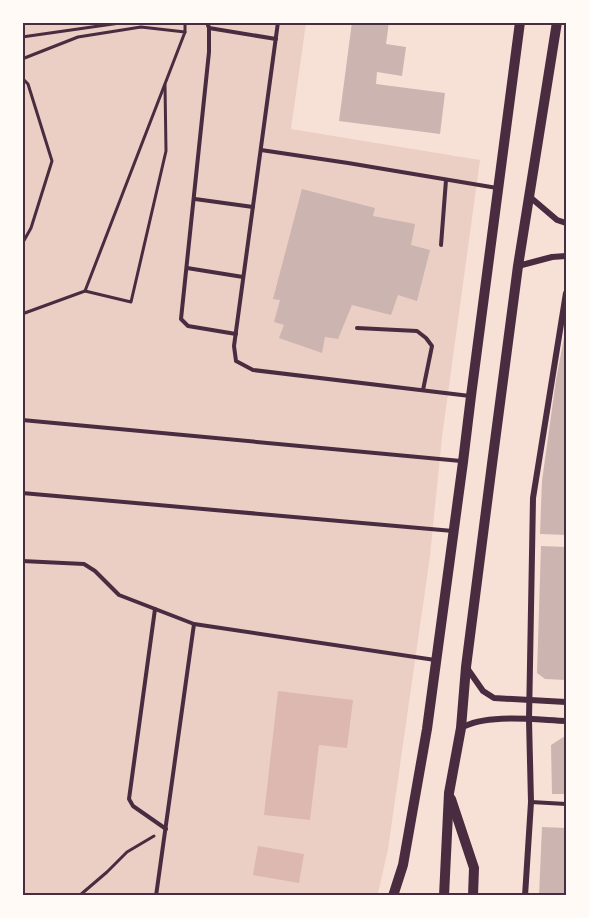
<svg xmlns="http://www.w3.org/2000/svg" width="589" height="918" font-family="'Open Sans',sans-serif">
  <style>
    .green { fill: #ebcfc5 }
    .water { fill: #dcb8b0 }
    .building { fill: #ccb4b1 }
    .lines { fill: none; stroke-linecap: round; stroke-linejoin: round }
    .path { stroke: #4a2c40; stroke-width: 3 }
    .service { stroke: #4a2c40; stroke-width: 4 }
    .minor { stroke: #4a2c40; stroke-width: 6 }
    .secondary { stroke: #4a2c40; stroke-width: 10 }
    .neatline { fill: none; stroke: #4a2c40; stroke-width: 2 }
  </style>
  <rect width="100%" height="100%" fill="#f7e1d7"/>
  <path class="green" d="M23,23H306L291,129L480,160L442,437L430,556L388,849L379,889L377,896H23Z"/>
  <g class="water">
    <path d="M278,691L353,700L347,748L319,745L310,820L264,815Z"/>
    <path d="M258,846L304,854L299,883L253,875Z"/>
  </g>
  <g class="building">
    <path d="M352,22H389L386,44L406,47L402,76L377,72L376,84L445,93L440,134L339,121Z"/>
    <path d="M302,189L375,208L373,216L415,224L411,245L430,250L417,301L398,295L391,315L352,305L338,339L325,337L322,353L279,338L284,325L274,322L280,300L273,299Z"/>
    <path d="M565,332H566V535L540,534L542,481L556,380Z"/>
    <path d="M541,546L566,547V680L545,679L537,673Z"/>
    <path d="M565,736H566V794H552L551,745Z"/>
    <path d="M542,827L566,828V896H539Z"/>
  </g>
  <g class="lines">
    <g class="path">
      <path d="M185,22V32"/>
      <path d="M22,37L127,22"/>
      <path d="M22,59L78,37L141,27L185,32L85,291L22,314"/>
      <path d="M22,78L28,84L52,161L31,228L22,244"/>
      <path d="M85,291L131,302L166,151L165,85"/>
      <path d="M22,892L25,896"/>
      <path d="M79,896L107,872L127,852L154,836"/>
    </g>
    <g class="service">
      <path d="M207,22L209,28V52L181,319L188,326L236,334"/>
      <path d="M278,22L234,346L236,361L253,370L470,396"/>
      <path d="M209,28L276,39"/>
      <path d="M261,150L348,163L497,188"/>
      <path d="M195,199L253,207"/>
      <path d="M441,245L446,180"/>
      <path d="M187,268L243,277"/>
      <path d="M357,328L417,331L426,338L432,346L423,390"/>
      <path d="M22,420L461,461"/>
      <path d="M22,493L453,531"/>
      <path d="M22,561L84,564L95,571L119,595L194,624L435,660"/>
      <path d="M155,609L129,799L133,806L166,829"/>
      <path d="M531,802L566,804"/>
      <path d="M156,896L194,624"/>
    </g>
    <g class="minor">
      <path d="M530,197L557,220L566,223"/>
      <path d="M518,266L552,257L566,256"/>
      <path d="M467,668L483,691L494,698L566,702"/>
      <path d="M461,728C487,713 537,720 566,721"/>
      <path d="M525,896L531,802L529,720L533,498L566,293"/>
    </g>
    <g class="secondary">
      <path d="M451,799L474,868L473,896"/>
      <path d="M393,896L403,865L427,729L463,462L471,396L520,22"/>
      <path d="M444,896L449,793L461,728L466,667L492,464L518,266L557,22"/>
    </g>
  </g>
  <rect width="589" height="918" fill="none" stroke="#fffaf5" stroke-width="48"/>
  <rect x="24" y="24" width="541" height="870" class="neatline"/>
</svg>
